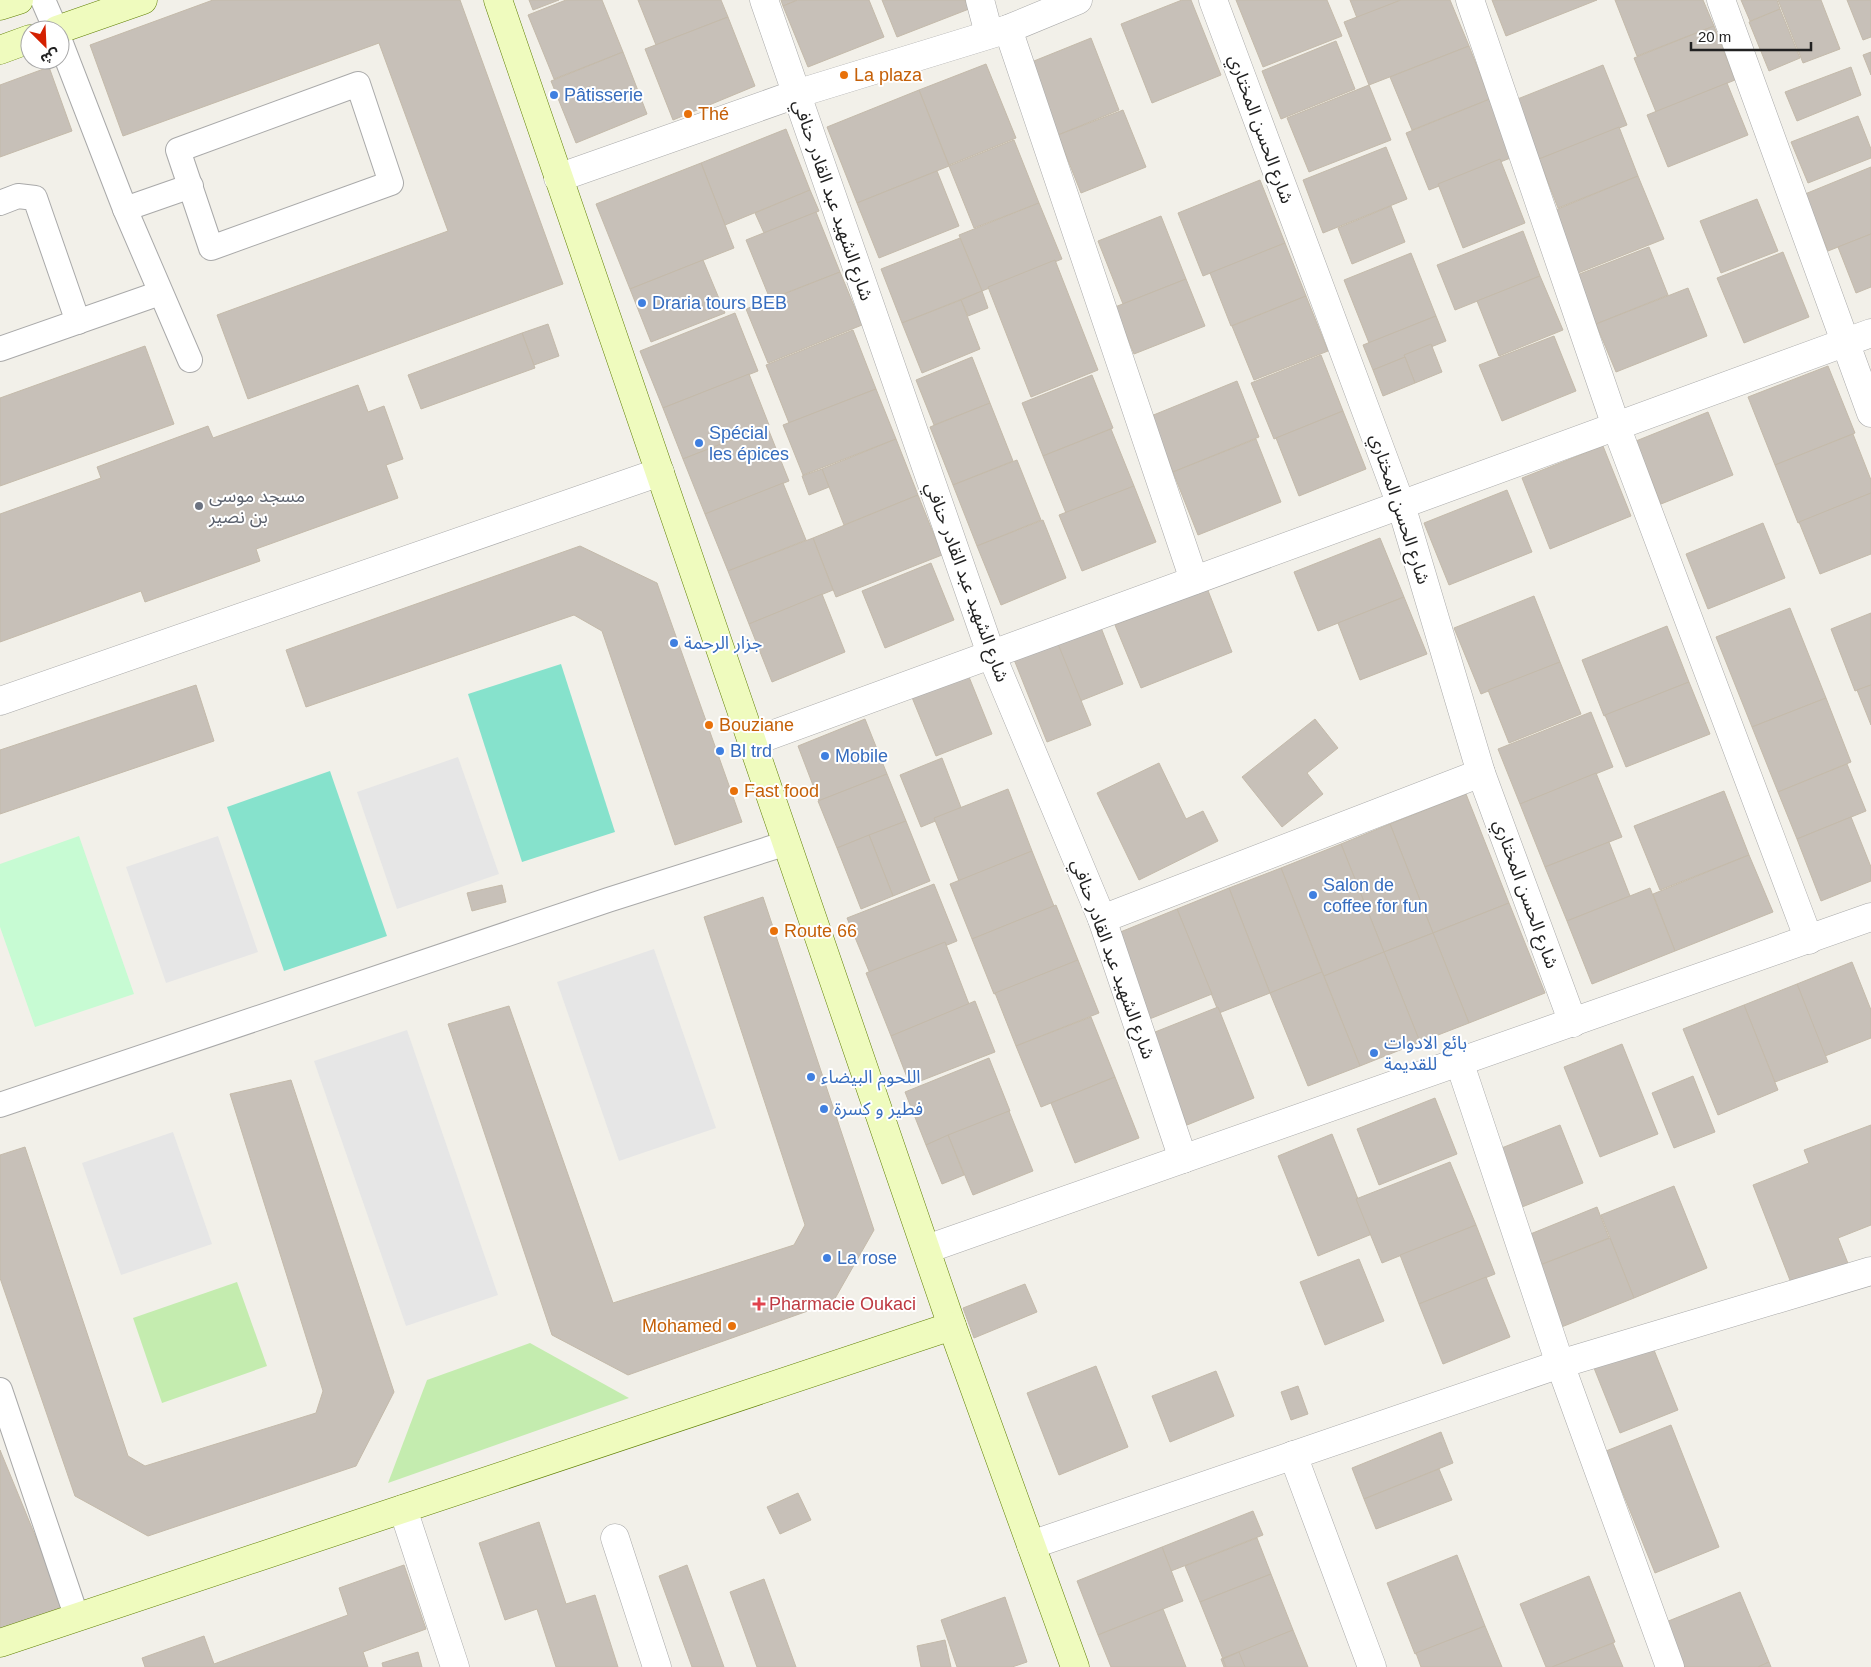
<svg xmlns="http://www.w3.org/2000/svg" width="1871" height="1667" font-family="Helvetica,'Noto Sans Arabic',sans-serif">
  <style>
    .grass { fill: #c4ecaf }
    .park { fill: #c7fbd3 }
    .pitch { fill: #86e2cc }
    .parking { fill: #e6e6e6 }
    .building { fill: #c7c0b8; stroke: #c4baaa }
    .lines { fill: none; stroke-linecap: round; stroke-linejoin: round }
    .lane-casing { stroke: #a9a9a9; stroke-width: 26 }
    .street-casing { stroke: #a9a9a9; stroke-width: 29 }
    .secondary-casing { stroke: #5f7f03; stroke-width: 29 }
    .lane { stroke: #fff; stroke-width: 24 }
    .street { stroke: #fff; stroke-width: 28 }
    .secondary { stroke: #effbbe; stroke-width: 28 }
    .food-dot { fill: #e8710a; stroke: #fff; stroke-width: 2 }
    .shop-dot { fill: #3f7fe0; stroke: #fff; stroke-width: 2 }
    .worship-dot { fill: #6b7280; stroke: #fff; stroke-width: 2 }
    .health-dot { fill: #e0444e; stroke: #fff; stroke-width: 2 }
    .labels { text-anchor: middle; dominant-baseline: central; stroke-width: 4; stroke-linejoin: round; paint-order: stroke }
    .food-label { font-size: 18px; fill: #c56008; stroke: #fff; text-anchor: start }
    .shop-label { font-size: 18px; fill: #366cbe; stroke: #fff; text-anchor: start }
    .street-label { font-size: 18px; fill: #222; stroke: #fff }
    .worship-label { font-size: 18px; fill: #5b616d; stroke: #fff; text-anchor: start }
    .health-label { font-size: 18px; fill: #be3a42; stroke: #fff; text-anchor: start }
  </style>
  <rect width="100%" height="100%" fill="#f2f0e9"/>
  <g class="grass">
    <path d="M237,1282L267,1366L162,1403L133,1318Z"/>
    <path d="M530,1343L629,1398L388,1483L427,1380Z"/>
  </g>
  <path class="park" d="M79,836L134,994L35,1027L0,927V864Z"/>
  <g class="pitch">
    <path d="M561,664L615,832L522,862L468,694Z"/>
    <path d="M330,771L387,936L284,971L227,807Z"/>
  </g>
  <g class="parking">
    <path d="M458,757L499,874L397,909L357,792Z"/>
    <path d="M218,836L258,952L166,983L126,867Z"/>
    <path d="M654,949L716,1128L619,1161L557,982Z"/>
    <path d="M407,1030L498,1295L406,1326L314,1061Z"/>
    <path d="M173,1132L212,1244L121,1275L82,1163Z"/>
  </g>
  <g class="building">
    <path d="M213,0H460L563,284L248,399L217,315L448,231L379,43L123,136L90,45Z"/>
    <path d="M529,0H559L533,10Z"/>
    <path d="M566,0H602L623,52L554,79L528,15Z"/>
    <path d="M638,0H721L728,17L656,45Z"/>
    <path d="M781,0H797L783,6Z"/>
    <path d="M798,0H869L884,37L808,67L783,6Z"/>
    <path d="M882,0H965L969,9L897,37Z"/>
    <path d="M1182,0H1191L1221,75L1152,103L1121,24Z"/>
    <path d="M1236,0H1327L1342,36L1263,67Z"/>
    <path d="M1350,0H1401L1357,18Z"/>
    <path d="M1401,0H1450L1469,46L1369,85L1344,22Z"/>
    <path d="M1492,0H1597L1506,36Z"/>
    <path d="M1615,0H1703L1714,26L1637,56Z"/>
    <path d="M1741,0H1777L1780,9L1750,21Z"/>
    <path d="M1778,0H1821L1840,49L1803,63Z"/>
    <path d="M1847,0H1871V37L1863,40Z"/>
    <path d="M1780,9L1800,58L1769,71L1749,22Z"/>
    <path d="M728,17L755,86L673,120L645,49Z"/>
    <path d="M1714,26L1735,80L1656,112L1634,58Z"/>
    <path d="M1091,38L1119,110L1058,135L1029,63Z"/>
    <path d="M1336,41L1355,89L1281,119L1262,71Z"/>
    <path d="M1469,46L1490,99L1412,130L1390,77Z"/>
    <path d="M623,52L647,114L576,143L551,81Z"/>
    <path d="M1871,52V75L1863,55Z"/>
    <path d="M986,64L1016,138L949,165L919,90Z"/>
    <path d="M1603,65L1627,125L1539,159L1515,100Z"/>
    <path d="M49,67L72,131L0,157V85Z"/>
    <path d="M1851,67L1861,95L1797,121L1785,92Z"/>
    <path d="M1727,83L1748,135L1668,167L1647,115Z"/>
    <path d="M1369,85L1391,140L1309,172L1287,118Z"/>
    <path d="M919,90L949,166L857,203L827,127Z"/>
    <path d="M1490,99L1513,157L1429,190L1406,133Z"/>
    <path d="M1123,110L1146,167L1081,193L1058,135Z"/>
    <path d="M1858,116L1871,149V158L1808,183L1791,142Z"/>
    <path d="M1619,127L1638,176L1558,208L1539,159Z"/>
    <path d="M786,129L810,190L725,225L701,163Z"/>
    <path d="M1014,140L1039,203L974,228L949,166Z"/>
    <path d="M1386,147L1407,199L1323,233L1303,180Z"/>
    <path d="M1500,159L1525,223L1463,248L1438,184Z"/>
    <path d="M701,163L734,248L630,289L596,204Z"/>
    <path d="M1871,167V234L1828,251L1805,194Z"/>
    <path d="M937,171L959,226L879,258L857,203Z"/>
    <path d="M1638,176L1664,239L1578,273L1553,211Z"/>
    <path d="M1260,180L1285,243L1203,276L1178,213Z"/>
    <path d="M810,190L819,211L764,233L755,213Z"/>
    <path d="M1757,199L1778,251L1721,273L1700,221Z"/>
    <path d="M1039,203L1062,259L982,291L959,235Z"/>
    <path d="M1391,206L1405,242L1352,264L1338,228Z"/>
    <path d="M816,212L840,272L770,299L746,240Z"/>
    <path d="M1161,216L1186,279L1123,304L1098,241Z"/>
    <path d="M1523,231L1540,276L1455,310L1437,265Z"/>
    <path d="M1871,234V287L1856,293L1838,247Z"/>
    <path d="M960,238L982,291L902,323L881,269Z"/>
    <path d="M1285,243L1306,296L1231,326L1210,273Z"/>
    <path d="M1649,247L1668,295L1596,324L1577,275Z"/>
    <path d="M1783,252L1809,317L1744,343L1717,278Z"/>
    <path d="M1411,253L1436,316L1369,343L1344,280Z"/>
    <path d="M703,260L725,313L651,342L630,289Z"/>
    <path d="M1055,260L1098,370L1031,397L988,287Z"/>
    <path d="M840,272L862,325L768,363L746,309Z"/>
    <path d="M1540,276L1563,330L1499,356L1477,301Z"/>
    <path d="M1186,279L1205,326L1134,354L1115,307Z"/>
    <path d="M1688,288L1707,336L1616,372L1596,324Z"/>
    <path d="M982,291L988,308L968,316L961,300Z"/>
    <path d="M1306,296L1328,351L1254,380L1232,326Z"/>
    <path d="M961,300L980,349L922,373L902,323Z"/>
    <path d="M735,313L758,371L663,408L640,351Z"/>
    <path d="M1436,316L1446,341L1373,370L1363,345Z"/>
    <path d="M548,324L559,356L534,365L522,333Z"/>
    <path d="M853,330L876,389L789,423L766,365Z"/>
    <path d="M522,333L535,368L421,409L408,375Z"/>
    <path d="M1554,336L1576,391L1502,421L1479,365Z"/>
    <path d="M1431,344L1442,372L1415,383L1404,355Z"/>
    <path d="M145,346L174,424L0,486V398Z"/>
    <path d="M1321,355L1343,411L1274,439L1251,383Z"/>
    <path d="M972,357L990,403L934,425L916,380Z"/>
    <path d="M1405,357L1415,383L1383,396L1373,370Z"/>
    <path d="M1828,366L1855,433L1775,465L1748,397Z"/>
    <path d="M749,374L769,425L683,459L663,408Z"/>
    <path d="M1092,375L1113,428L1043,456L1022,403Z"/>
    <path d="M1237,381L1259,437L1173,472L1151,416Z"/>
    <path d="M358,385L368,412L384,406L403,459L386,465L398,498L256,549L260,561L145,602L141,591L0,642V514L101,478L97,467L208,426L213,438Z"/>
    <path d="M876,389L896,439L803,475L783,425Z"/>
    <path d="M990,403L1013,461L953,485L930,427Z"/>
    <path d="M1343,411L1366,469L1299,496L1276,438Z"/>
    <path d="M1708,412L1733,475L1661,504L1636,441Z"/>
    <path d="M767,426L789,481L705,514L683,459Z"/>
    <path d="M1111,429L1134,486L1066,513L1043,456Z"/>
    <path d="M1853,434L1871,480V493L1798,523L1775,465Z"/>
    <path d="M896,439L918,495L844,525L822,469Z"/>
    <path d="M1256,439L1281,502L1198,535L1173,472Z"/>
    <path d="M1603,446L1631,516L1550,549L1522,478Z"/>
    <path d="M1017,460L1041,520L977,546L953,485Z"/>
    <path d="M822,469L829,487L809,495L802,476Z"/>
    <path d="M783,483L806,540L728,571L705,514Z"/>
    <path d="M1134,486L1156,542L1082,571L1059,515Z"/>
    <path d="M1507,490L1532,552L1449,585L1424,523Z"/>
    <path d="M1871,493V554L1820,574L1799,522Z"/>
    <path d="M918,495L942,555L836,597L813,538Z"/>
    <path d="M1043,520L1066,578L1001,605L977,546Z"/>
    <path d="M1763,523L1785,578L1708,609L1686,554Z"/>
    <path d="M813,538L833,590L749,624L728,571Z"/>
    <path d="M1380,538L1404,597L1318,631L1294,572Z"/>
    <path d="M580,546L657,583L742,822L675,845L602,631L574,615L306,707L286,650Z"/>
    <path d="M931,563L954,620L885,648L862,591Z"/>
    <path d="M1207,588L1232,652L1141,688L1115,625Z"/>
    <path d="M822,594L845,652L772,682L749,624Z"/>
    <path d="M1534,596L1560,662L1481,694L1454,628Z"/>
    <path d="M1404,597L1427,654L1360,680L1338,623Z"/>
    <path d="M1790,608L1826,698L1752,727L1716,637Z"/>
    <path d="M1871,613V685L1855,691L1831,629Z"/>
    <path d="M1100,625L1123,684L1080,701L1056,642Z"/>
    <path d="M1667,626L1689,682L1604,716L1582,660Z"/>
    <path d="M1056,639L1091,725L1047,742L1013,657Z"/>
    <path d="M1560,662L1581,714L1509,743L1488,690Z"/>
    <path d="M967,672L992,734L936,756L911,695Z"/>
    <path d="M1689,682L1710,734L1626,767L1605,715Z"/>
    <path d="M196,685L214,741L0,814V750Z"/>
    <path d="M1871,685V725L1857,690Z"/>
    <path d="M1826,698L1851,762L1778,792L1752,727Z"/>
    <path d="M1591,712L1613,767L1520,804L1498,749Z"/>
    <path d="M865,719L887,774L819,801L798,746Z"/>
    <path d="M1315,719L1338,748L1307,773L1323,794L1282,827L1242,777Z"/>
    <path d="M942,758L962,810L921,827L900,775Z"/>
    <path d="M1159,763L1186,819L1203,811L1218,841L1139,880L1097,793Z"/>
    <path d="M1847,764L1866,811L1797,839L1778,792Z"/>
    <path d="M1596,773L1622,837L1545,867L1520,804Z"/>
    <path d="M887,774L906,821L837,848L818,801Z"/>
    <path d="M1008,789L1032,851L959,881L934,818Z"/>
    <path d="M1724,791L1749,855L1660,890L1634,826Z"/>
    <path d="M1466,794L1509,903L1433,933L1390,824Z"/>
    <path d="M1851,817L1871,867V881L1821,901L1797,839Z"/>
    <path d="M906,821L930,881L893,896L869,835Z"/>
    <path d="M1390,824L1433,933L1384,952L1341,844Z"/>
    <path d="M869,835L893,896L861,909L837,848Z"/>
    <path d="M1609,842L1630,896L1567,921L1545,867Z"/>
    <path d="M1341,844L1384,952L1324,976L1281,868Z"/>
    <path d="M1032,851L1054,906L972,939L950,884Z"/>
    <path d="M1749,855L1773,912L1675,951L1653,894Z"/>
    <path d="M1281,868L1322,972L1270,993L1229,888Z"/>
    <path d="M934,884L957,941L871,976L847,918Z"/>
    <path d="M502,885L506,902L472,911L467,893Z"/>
    <path d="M1229,888L1270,993L1219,1013L1177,909Z"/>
    <path d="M1650,888L1675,951L1592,984L1567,921Z"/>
    <path d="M763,897L874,1230L833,1302L628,1375L552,1335L448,1024L509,1006L613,1303L794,1245L805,1225L704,917Z"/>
    <path d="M1509,903L1545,993L1469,1023L1433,933Z"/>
    <path d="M1056,905L1078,960L994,994L972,939Z"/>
    <path d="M1177,909L1212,994L1147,1020L1113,935Z"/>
    <path d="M1433,933L1469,1023L1420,1042L1384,952Z"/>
    <path d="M945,942L969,1004L891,1036L866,973Z"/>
    <path d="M1384,952L1420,1042L1360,1066L1324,976Z"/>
    <path d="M1078,960L1099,1013L1016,1046L995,993Z"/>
    <path d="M1852,962L1871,1010V1038L1825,1056L1797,984Z"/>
    <path d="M1322,972L1360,1066L1308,1086L1270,993Z"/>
    <path d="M1797,984L1828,1062L1775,1082L1744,1005Z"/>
    <path d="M975,1001L995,1052L910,1085L891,1036Z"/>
    <path d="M1744,1005L1778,1090L1718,1115L1683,1029Z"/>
    <path d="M1218,1007L1254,1098L1187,1125L1150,1034Z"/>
    <path d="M1091,1017L1115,1077L1041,1107L1016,1046Z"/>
    <path d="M1622,1044L1658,1134L1600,1157L1564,1067Z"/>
    <path d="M989,1058L1010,1111L926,1145L905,1092Z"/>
    <path d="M1693,1076L1715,1132L1674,1148L1652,1093Z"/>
    <path d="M1115,1077L1139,1138L1075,1163L1051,1103Z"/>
    <path d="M291,1080L394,1392L356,1466L148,1536L75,1496L0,1278V1155L25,1147L128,1456L145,1466L316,1413L323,1391L230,1094Z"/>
    <path d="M1435,1098L1457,1154L1379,1185L1357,1129Z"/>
    <path d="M1009,1111L1033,1171L973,1195L948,1135Z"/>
    <path d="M1560,1125L1583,1183L1522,1207L1499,1149Z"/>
    <path d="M1871,1125V1225L1838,1238L1849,1266L1793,1288L1753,1185L1809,1163L1804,1150Z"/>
    <path d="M1332,1134L1372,1234L1318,1256L1278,1156Z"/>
    <path d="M948,1135L964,1175L942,1184L926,1145Z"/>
    <path d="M1450,1162L1476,1225L1382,1263L1356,1199Z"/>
    <path d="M1674,1186L1707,1268L1634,1298L1601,1215Z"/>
    <path d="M1597,1207L1609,1238L1535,1267L1523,1237Z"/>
    <path d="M1476,1225L1495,1274L1419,1304L1400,1255Z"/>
    <path d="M1610,1238L1634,1298L1559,1328L1535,1267Z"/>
    <path d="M1359,1259L1384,1321L1325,1345L1300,1282Z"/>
    <path d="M1486,1277L1510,1337L1443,1364L1419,1304Z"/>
    <path d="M1025,1284L1037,1312L974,1338L963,1308Z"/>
    <path d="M1650,1340L1678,1410L1620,1433L1592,1363Z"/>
    <path d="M1096,1366L1128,1447L1059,1475L1027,1393Z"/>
    <path d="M1216,1371L1234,1416L1170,1442L1152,1396Z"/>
    <path d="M1298,1386L1308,1414L1291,1420L1281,1392Z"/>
    <path d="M1671,1425L1719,1547L1655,1573L1606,1451Z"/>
    <path d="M1441,1432L1453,1463L1364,1499L1352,1468Z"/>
    <path d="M0,1450L64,1606L0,1632Z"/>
    <path d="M1439,1469L1452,1500L1376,1529L1364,1499Z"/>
    <path d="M798,1493L811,1520L780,1534L767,1507Z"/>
    <path d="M1253,1511L1263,1535L1171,1571L1162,1547Z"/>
    <path d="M539,1522L566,1604L595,1595L618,1667H556L537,1609L505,1620L479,1543Z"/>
    <path d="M1257,1538L1271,1574L1200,1602L1185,1566Z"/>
    <path d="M1162,1547L1183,1601L1098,1635L1077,1581Z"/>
    <path d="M1457,1555L1485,1626L1415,1654L1387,1583Z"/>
    <path d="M404,1565L426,1629L363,1652L368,1667H145L142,1658L204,1636L214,1664L348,1615L339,1588Z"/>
    <path d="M687,1565L724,1667H692L659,1576Z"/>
    <path d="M1271,1574L1293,1630L1223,1659L1200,1602Z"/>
    <path d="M1589,1576L1615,1642L1552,1667H1546L1520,1604Z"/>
    <path d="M764,1579L796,1667H757L730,1592Z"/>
    <path d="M1740,1592L1769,1662L1758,1667H1678L1661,1624Z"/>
    <path d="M1005,1597L1027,1662L1012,1667H957L941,1620Z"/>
    <path d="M1163,1609L1186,1667H1111L1098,1635Z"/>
    <path d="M1485,1626L1502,1667H1421L1416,1653Z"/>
    <path d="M1293,1630L1308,1667H1224L1221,1659Z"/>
    <path d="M945,1640L951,1667H921L917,1646Z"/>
    <path d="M1613,1643L1623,1667H1552Z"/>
    <path d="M418,1652L422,1667H383L382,1663Z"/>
    <path d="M1239,1652L1245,1667H1226L1223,1659Z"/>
    <path d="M1769,1662L1771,1667H1758Z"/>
  </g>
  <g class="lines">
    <defs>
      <g id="lane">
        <path d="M43,0L56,30"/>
        <path d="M60,41L125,209L190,360"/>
        <path d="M358,84L391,183L211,248L178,150Z"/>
        <path d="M0,203L18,196L35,198L78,322"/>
        <path d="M125,209L191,186"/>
        <path d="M0,349L160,293"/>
        <path d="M0,1105L608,900L787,843"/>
        <path d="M0,1390L77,1618"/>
      </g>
      <g id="street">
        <path d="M764,0L991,654L1102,919L1183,1159"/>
        <path d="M980,0L989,34"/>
        <path d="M1213,0L1401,505L1481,773L1573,1023"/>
        <path d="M1470,0L1616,426L1809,940"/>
        <path d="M1721,0L1871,413"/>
        <path d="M1008,29L1194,580"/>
        <path d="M558,178L796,94L1008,29L1078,0"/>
        <path d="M0,701L660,472"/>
        <path d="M752,742L1871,333"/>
        <path d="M1102,919L1481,773"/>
        <path d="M1459,1061L1560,1364L1670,1667"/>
        <path d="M927,1249L1871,917"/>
        <path d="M1293,1455L1372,1667"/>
        <path d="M403,1509L455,1667"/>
        <path d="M615,1538L657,1667"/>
        <path d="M1031,1545L1560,1364L1871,1271"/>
      </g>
      <g id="secondary">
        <path d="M498,0L952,1326L1075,1667"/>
        <path d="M0,6L19,0"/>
        <path d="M57,30L143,0"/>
        <path d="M0,50L30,39"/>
        <path d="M0,1643L952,1326"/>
      </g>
    </defs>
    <use href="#lane" class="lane-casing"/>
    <use href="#street" class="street-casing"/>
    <use href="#secondary" class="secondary-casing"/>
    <use href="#lane" class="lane"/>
    <use href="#street" class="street"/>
    <use href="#secondary" class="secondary"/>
  </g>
  <g class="food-dot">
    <circle cx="844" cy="75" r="5"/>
    <circle cx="688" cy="114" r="5"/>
    <circle cx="709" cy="725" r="5"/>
    <circle cx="734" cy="791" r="5"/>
    <circle cx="774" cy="931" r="5"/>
    <circle cx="732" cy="1326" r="5"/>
  </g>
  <g class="shop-dot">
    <circle cx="554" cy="95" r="5"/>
    <circle cx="642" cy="303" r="5"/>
    <circle cx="699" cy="443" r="5"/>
    <circle cx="674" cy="643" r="5"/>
    <circle cx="720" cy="751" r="5"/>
    <circle cx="825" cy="756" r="5"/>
    <circle cx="1313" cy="895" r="5"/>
    <circle cx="1374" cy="1053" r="5"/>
    <circle cx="811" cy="1077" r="5"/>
    <circle cx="824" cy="1109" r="5"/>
    <circle cx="827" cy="1258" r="5"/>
  </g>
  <circle class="worship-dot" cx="199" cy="506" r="5"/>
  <path class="health-dot" d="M756.5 1296.5h5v5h5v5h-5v5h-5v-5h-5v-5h5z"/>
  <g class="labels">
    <g class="food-label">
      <text x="854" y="75">La plaza</text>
      <text x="698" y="114">Thé</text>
      <text x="719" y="725">Bouziane</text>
      <text x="744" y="791">Fast food</text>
      <text x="784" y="931">Route 66</text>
      <text x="722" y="1326" text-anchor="end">Mohamed</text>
    </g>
    <g class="shop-label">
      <text x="564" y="95">Pâtisserie</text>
      <text x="652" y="303">Draria tours BEB</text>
      <text x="709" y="433">Spécial<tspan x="709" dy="21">les épices</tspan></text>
      <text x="684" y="643">جزار الرحمة</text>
      <text x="730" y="751">Bl trd</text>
      <text x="835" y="756">Mobile</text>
      <text x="1323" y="885">Salon de<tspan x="1323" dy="21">coffee for fun</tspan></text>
      <text x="1384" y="1043">بائع الادوات<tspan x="1384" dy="21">للقديمة</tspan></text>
      <text x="821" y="1077">اللحوم البيضاء</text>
      <text x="834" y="1109">فطير و كسرة</text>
      <text x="837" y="1258">La rose</text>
    </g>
    <g class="street-label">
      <text transform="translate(1261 129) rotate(70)">شارع الحسن المختاري</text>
      <text transform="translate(833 200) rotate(71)">شارع الشهيد عبد القادر حنافي</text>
      <text transform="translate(1400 509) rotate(72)">شارع الحسن المختاري</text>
      <text transform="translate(967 582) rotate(70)">شارع الشهيد عبد القادر حنافي</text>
      <text transform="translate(1526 894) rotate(70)">شارع الحسن المختاري</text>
      <text transform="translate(1113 959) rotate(70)">شارع الشهيد عبد القادر حنافي</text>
    </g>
    <g class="worship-label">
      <text x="209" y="496">مسجد موسى<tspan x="209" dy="21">بن نصير</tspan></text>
    </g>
    <g class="health-label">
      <text x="769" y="1304">Pharmacie Oukaci</text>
    </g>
  </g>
  <g transform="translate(45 45) rotate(156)"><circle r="24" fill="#ffffff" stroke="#a7a7a7"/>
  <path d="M0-4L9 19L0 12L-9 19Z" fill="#d42000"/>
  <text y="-8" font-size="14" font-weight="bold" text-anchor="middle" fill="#222222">ش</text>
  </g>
  <path d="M1691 42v8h120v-8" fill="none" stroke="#222222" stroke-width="2.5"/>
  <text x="1698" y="42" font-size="15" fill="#222222" stroke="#ffffff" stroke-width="4" paint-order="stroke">20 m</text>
</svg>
